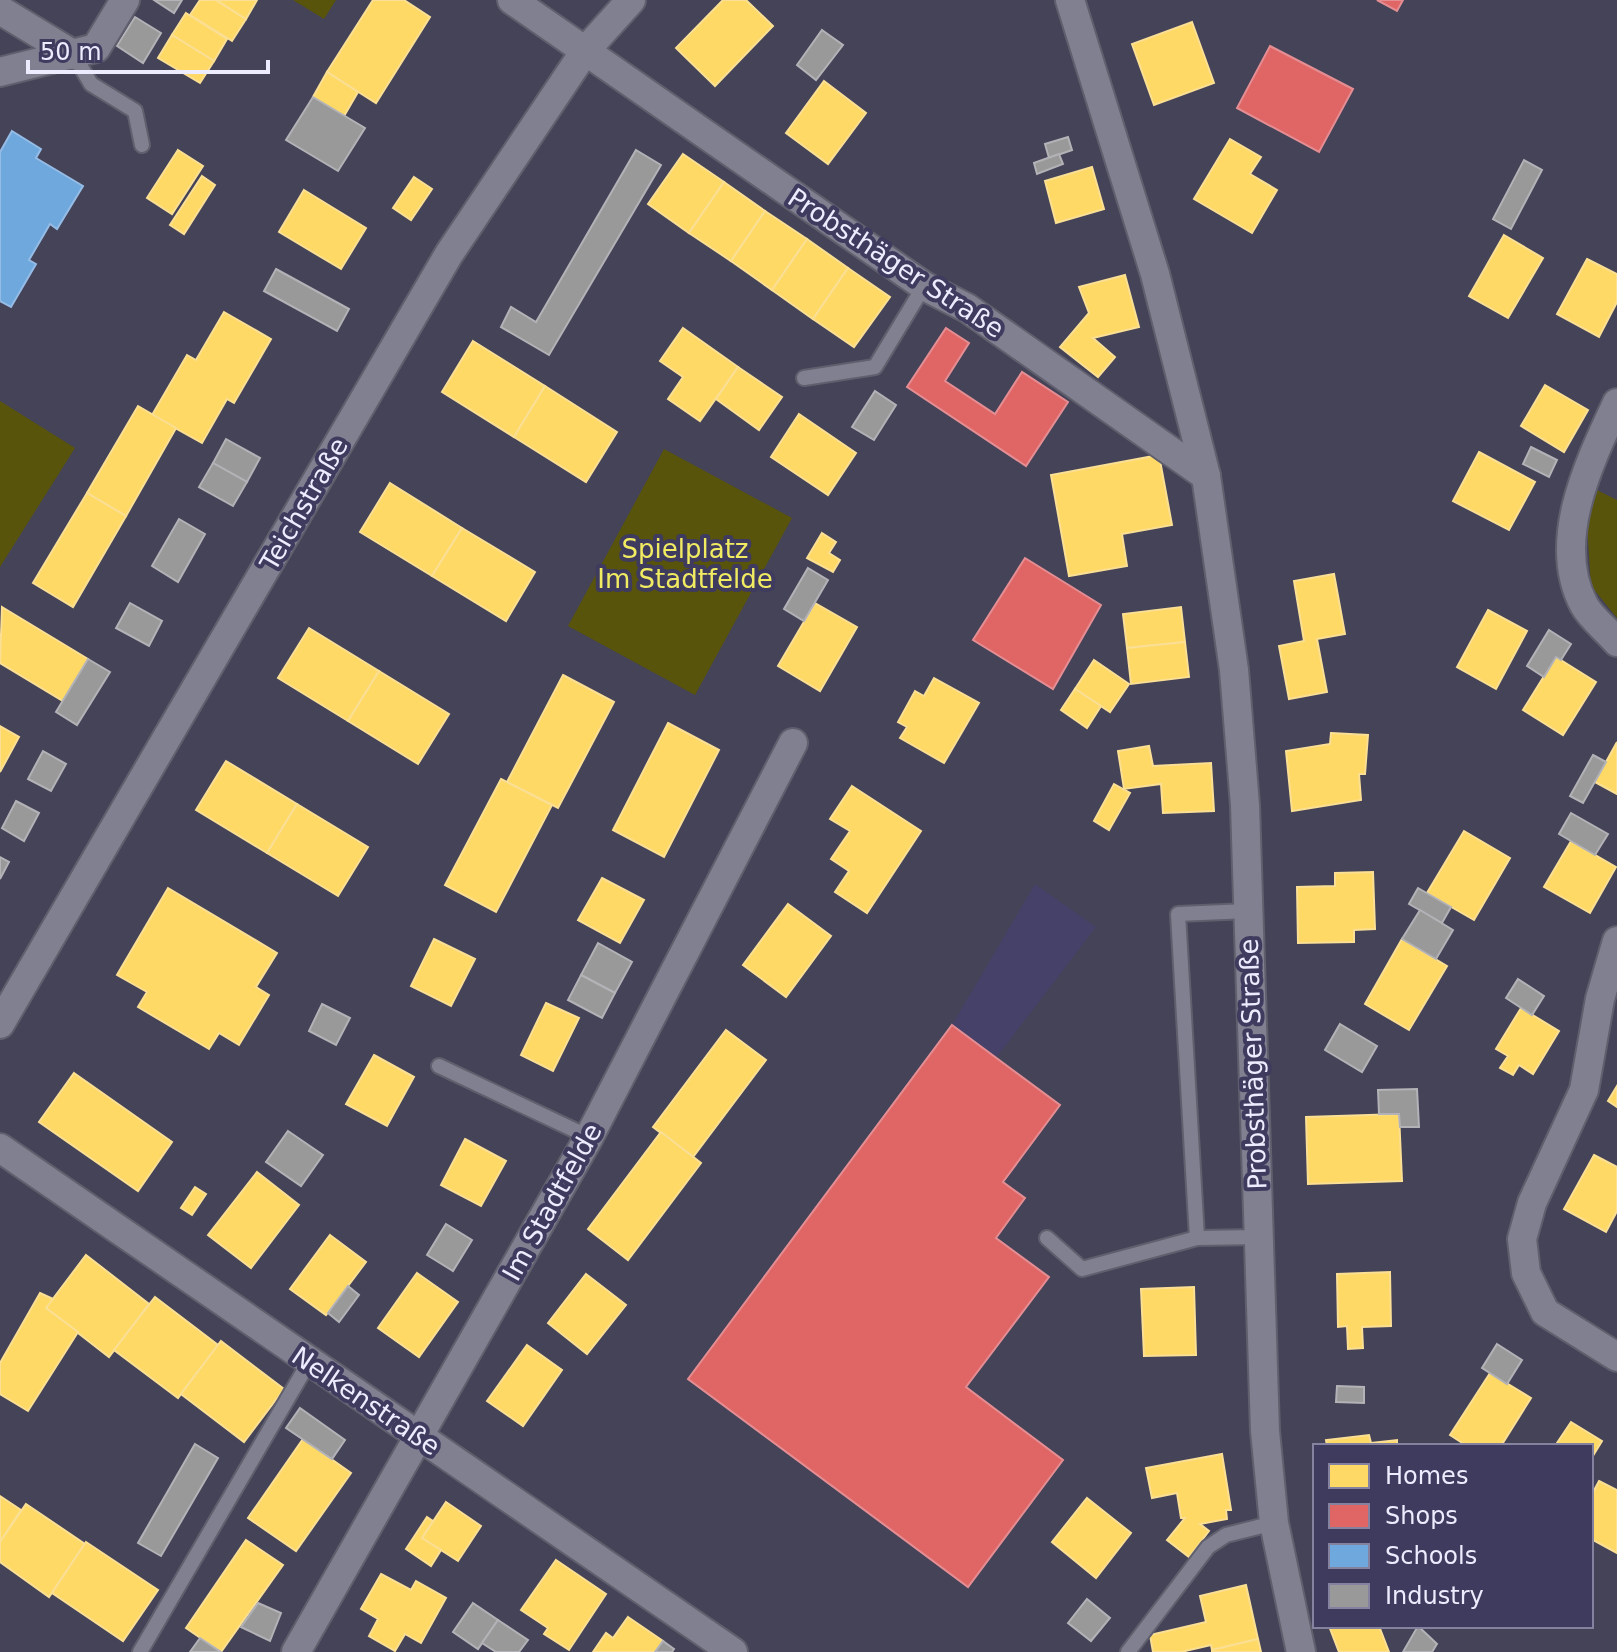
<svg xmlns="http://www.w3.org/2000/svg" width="1617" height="1652" font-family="'DejaVu Sans',sans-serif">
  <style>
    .built { fill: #454169 }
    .green { fill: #58540c }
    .homes { fill: #ffd966; stroke: #fadf94; stroke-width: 2 }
    .shops { fill: #e06666; stroke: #e48e94; stroke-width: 2 }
    .schools { fill: #6fa8dc; stroke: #95bce6; stroke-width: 2 }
    .industry { fill: #999; stroke: #b2b2b7; stroke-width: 2 }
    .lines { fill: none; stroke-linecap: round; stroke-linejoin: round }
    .lane-casing { stroke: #605f6e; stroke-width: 18 }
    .street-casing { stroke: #605f6e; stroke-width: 32 }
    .lane { stroke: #818090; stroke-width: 14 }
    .street { stroke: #818090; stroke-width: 28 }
    .labels { text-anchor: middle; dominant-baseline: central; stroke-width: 8; stroke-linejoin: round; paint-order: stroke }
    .street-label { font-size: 26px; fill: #edecfe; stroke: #3e3b5f }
    .park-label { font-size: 26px; fill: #f1eb62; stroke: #3e3b5f }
  </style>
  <rect width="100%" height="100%" fill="#454357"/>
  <path class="built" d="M1035,884L1096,927L996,1058L952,1025Z"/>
  <g class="green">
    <path d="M293,0H336L324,19Z"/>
    <path d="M0,401L75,448L0,567Z"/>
    <path d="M664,449L792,518L695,695L568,626Z"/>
    <path d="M1595,489L1617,500V618L1591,586L1587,526Z"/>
  </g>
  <g class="homes">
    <path d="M200,0H216L246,19L232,41L190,15Z"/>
    <path d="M216,0H257L246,19Z"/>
    <path d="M373,0H404L430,17L376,103L327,72Z"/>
    <path d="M723,0H746L773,26L715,86L676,48Z"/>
    <path d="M186,13L227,39L214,61L172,35Z"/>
    <path d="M1192,22L1214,83L1154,105L1132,44Z"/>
    <path d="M172,35L214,61L200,83L158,58Z"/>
    <path d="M327,72L358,92L344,116L313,97Z"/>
    <path d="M824,81L866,113L828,164L786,133Z"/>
    <path d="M1230,139L1261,157L1250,174L1277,190L1252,233L1194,199Z"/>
    <path d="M178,150L203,166L172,214L147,198Z"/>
    <path d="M683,154L724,182L689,233L648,204Z"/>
    <path d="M1092,167L1104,209L1056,223L1045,181Z"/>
    <path d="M202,176L215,185L184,234L170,225Z"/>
    <path d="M414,177L432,189L411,220L393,208Z"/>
    <path d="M724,182L765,211L731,261L689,233Z"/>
    <path d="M304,190L366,228L341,269L279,232Z"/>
    <path d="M765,211L807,239L772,290L731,261Z"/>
    <path d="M1504,235L1543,258L1508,318L1469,296Z"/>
    <path d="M807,239L848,268L813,319L772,290Z"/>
    <path d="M1587,259L1617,274V302L1599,337L1557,314Z"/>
    <path d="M848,268L890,297L854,347L813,319Z"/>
    <path d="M1125,275L1139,327L1093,338L1115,357L1098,377L1060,347L1089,313L1079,287Z"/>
    <path d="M224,312L271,339L234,403L227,399L202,443L152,415L187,355L196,360Z"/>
    <path d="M683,328L738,367L700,421L668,399L683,377L660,361Z"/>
    <path d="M473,341L545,386L514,437L442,392Z"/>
    <path d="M738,367L782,397L759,430L716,399Z"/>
    <path d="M1545,385L1588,410L1564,452L1521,426Z"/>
    <path d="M545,386L617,432L586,482L514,437Z"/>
    <path d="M138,406L176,428L126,516L87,493Z"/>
    <path d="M799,414L856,453L828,495L771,457Z"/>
    <path d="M1479,452L1535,482L1509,530L1453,501Z"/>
    <path d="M1159,455L1172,525L1122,534L1127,566L1069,576L1051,475Z"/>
    <path d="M390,483L462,528L432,576L360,532Z"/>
    <path d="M87,493L126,516L73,607L33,583Z"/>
    <path d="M462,528L535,572L506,621L432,576Z"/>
    <path d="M822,533L836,542L829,553L840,560L833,572L807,558Z"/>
    <path d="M1334,574L1345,634L1317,639L1327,692L1289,699L1279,646L1304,641L1294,581Z"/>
    <path d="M815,603L857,627L820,691L778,666Z"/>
    <path d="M2,607L88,659L63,701L0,663Z"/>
    <path d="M1181,607L1185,642L1127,648L1123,614Z"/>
    <path d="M1488,610L1527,631L1496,689L1457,667Z"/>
    <path d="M309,628L379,671L348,721L278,678Z"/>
    <path d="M1185,642L1189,677L1131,684L1127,648Z"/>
    <path d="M1556,657L1596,682L1563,735L1523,710Z"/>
    <path d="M1094,660L1129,684L1110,712L1075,689Z"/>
    <path d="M379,671L449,714L418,764L348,721Z"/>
    <path d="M563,675L614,702L558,808L507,782Z"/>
    <path d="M934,678L979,703L944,763L900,738L907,727L898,722L915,691L924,696Z"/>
    <path d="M1075,689L1101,706L1087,728L1061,710Z"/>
    <path d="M668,723L719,750L664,857L613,830Z"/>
    <path d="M0,726L19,737L0,772Z"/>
    <path d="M1331,733L1368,735L1365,774H1359L1361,800L1292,811L1286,751L1330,744Z"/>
    <path d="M1617,742V794L1595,782Z"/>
    <path d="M1149,746L1153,766L1211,763L1214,811L1163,813L1161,784L1124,789L1118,751Z"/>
    <path d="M226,761L297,804L267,853L196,810Z"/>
    <path d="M501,779L552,805L496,912L445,885Z"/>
    <path d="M1114,784L1130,793L1109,830L1094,821Z"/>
    <path d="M852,786L921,831L867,913L835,892L849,871L831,859L850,831L830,819Z"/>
    <path d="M297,804L368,847L338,896L267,853Z"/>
    <path d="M1464,831L1510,858L1474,920L1427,893Z"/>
    <path d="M1571,841L1616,867L1590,913L1544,887Z"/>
    <path d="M1373,872L1375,929L1354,930V942L1298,943L1297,887L1335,886V873Z"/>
    <path d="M602,878L644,900L620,943L578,920Z"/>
    <path d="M168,888L277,953L256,987L269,995L239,1045L219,1033L209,1049L138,1007L147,992L117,975Z"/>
    <path d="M788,904L831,936L786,997L743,965Z"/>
    <path d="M434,939L475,959L451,1006L411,986Z"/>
    <path d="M1402,939L1447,966L1409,1030L1365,1004Z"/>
    <path d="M546,1003L579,1018L553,1071L521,1055Z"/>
    <path d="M1521,1008L1559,1031L1533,1074L1519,1065L1513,1075L1500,1068L1508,1056L1496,1049Z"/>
    <path d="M726,1030L766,1060L693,1157L653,1127Z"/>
    <path d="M374,1055L414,1077L387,1126L346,1104Z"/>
    <path d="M74,1073L172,1142L138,1191L39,1122Z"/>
    <path d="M1617,1086V1107L1608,1101Z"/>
    <path d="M1399,1114L1402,1181L1308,1184L1306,1117Z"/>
    <path d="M661,1132L701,1163L628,1260L588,1229Z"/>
    <path d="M465,1139L506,1161L481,1206L441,1185Z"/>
    <path d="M1594,1155L1617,1167V1211L1606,1232L1564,1209Z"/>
    <path d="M257,1172L299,1205L251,1268L208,1235Z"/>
    <path d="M195,1187L206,1194L192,1215L181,1208Z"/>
    <path d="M330,1235L366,1262L326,1315L290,1289Z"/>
    <path d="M86,1255L149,1304L109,1357L46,1308Z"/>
    <path d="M1390,1272L1391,1326L1362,1327L1363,1348L1348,1349L1347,1326L1338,1327L1337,1274Z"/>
    <path d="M417,1273L458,1302L419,1357L378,1328Z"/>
    <path d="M586,1274L626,1305L587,1354L548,1323Z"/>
    <path d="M1194,1287L1196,1355L1144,1356L1141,1289Z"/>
    <path d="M40,1293L53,1299L46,1308L78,1332L28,1411L0,1394V1363Z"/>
    <path d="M155,1297L218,1345L178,1398L114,1350Z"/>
    <path d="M221,1341L284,1389L244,1442L181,1394Z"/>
    <path d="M527,1345L562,1370L523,1426L487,1401Z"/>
    <path d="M1490,1373L1531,1398L1501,1446H1467L1450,1435Z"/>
    <path d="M1571,1422L1602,1441L1591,1459V1446H1555Z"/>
    <path d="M1369,1435L1371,1443L1397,1440V1446H1327L1326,1440Z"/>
    <path d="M303,1439L351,1473L296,1551L248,1518Z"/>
    <path d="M1222,1454L1231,1510H1226L1227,1519L1200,1524L1209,1531L1189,1557L1167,1540L1185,1518H1181L1177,1493L1152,1498L1146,1468Z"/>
    <path d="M1599,1481L1617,1490V1553L1591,1539V1496Z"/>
    <path d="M0,1496L21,1510L0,1542Z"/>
    <path d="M1087,1498L1131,1533L1096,1578L1052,1542Z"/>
    <path d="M446,1502L481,1526L458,1561L422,1538Z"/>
    <path d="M26,1504L85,1544L49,1597L0,1562V1542Z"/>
    <path d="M427,1517L433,1521L422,1538L441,1550L431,1566L406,1549Z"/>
    <path d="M246,1540L283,1565L221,1652L186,1628Z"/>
    <path d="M86,1542L158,1590L123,1641L52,1593Z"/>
    <path d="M556,1560L606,1594L569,1650L544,1634L548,1628L521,1610Z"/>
    <path d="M381,1574L411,1590L416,1581L446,1598L421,1643L405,1634L395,1651L369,1636L378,1619L361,1609Z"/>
    <path d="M1246,1585L1258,1639L1212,1650L1211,1645L1181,1652H1153L1150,1635L1206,1622L1200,1596Z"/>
    <path d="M628,1617L663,1641L655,1652H593L606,1633L613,1638Z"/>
    <path d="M1329,1626H1379L1389,1652H1339Z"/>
    <path d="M1258,1639L1261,1652H1212V1650Z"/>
  </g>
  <g class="shops">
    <path d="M1377,0H1403L1397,11Z"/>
    <path d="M1270,46L1353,89L1319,152L1237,108Z"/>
    <path d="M946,328L969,343L945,381L995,414L1022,372L1068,402L1026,466L907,387Z"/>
    <path d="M1025,558L1101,605L1053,689L973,640Z"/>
    <path d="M952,1025L1060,1105L1003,1182L1025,1198L996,1238L1049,1277L966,1387L1063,1460L968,1587L688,1379Z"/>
  </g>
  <path class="schools" d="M12,131L41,149L36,158L83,186L57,229L50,224L29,260L36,264L11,307L0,301V152Z"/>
  <g class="industry">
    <path d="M154,0H182L174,13Z"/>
    <path d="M135,17L161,33L143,63L117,46Z"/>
    <path d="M822,30L843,45L816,80L797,65Z"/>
    <path d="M313,97L365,128L338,171L286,140Z"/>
    <path d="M1068,137L1072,150L1049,158L1045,144Z"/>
    <path d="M636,150L661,165L549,355L501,327L511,307L536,322Z"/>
    <path d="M1059,154L1063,164L1037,174L1034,163Z"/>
    <path d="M1524,160L1542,170L1511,229L1493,219Z"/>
    <path d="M276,269L349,309L337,331L264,291Z"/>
    <path d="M875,391L896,405L874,440L852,427Z"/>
    <path d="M226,439L260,458L247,482L213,463Z"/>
    <path d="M1531,447L1557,460L1549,477L1523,464Z"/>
    <path d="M213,463L247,482L233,506L199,487Z"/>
    <path d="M179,519L205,534L178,582L152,566Z"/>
    <path d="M808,568L828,580L804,621L784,609Z"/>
    <path d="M130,603L162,621L149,646L116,628Z"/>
    <path d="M1549,630L1571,644L1561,660L1556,657L1544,677L1527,666Z"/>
    <path d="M88,659L110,672L77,725L56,712Z"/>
    <path d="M43,751L66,764L51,791L28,779Z"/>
    <path d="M1593,755L1606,762L1583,803L1570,796Z"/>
    <path d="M16,801L39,813L24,841L2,828Z"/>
    <path d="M1571,813L1608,834L1595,855L1559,834Z"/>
    <path d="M0,857L9,862L0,879Z"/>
    <path d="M1418,888L1451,907L1442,923L1409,904Z"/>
    <path d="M1420,910L1453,930L1436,959L1402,939Z"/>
    <path d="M598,943L632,962L615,993L581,975Z"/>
    <path d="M581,975L615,993L602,1018L568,1000Z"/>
    <path d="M1518,979L1544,996L1532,1015L1506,998Z"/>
    <path d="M322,1004L350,1018L336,1045L309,1031Z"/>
    <path d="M1340,1024L1377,1046L1362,1072L1325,1050Z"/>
    <path d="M1417,1089L1419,1127H1400L1399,1114H1379L1378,1090Z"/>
    <path d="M288,1131L323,1155L301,1186L266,1162Z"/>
    <path d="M446,1224L472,1240L453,1271L427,1255Z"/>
    <path d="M348,1286L359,1295L339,1322L328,1313Z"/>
    <path d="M1497,1344L1522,1360L1507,1384L1482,1368Z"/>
    <path d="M1337,1386L1364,1387V1403L1336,1402Z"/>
    <path d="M300,1408L345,1440L332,1459L286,1428Z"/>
    <path d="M195,1444L218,1458L161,1556L138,1543Z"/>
    <path d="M1087,1599L1110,1618L1091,1641L1068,1623Z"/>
    <path d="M258,1603L281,1613L270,1641L241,1627Z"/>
    <path d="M473,1603L498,1620L478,1649L453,1632Z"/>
    <path d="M498,1620L528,1640L519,1652H496L482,1643Z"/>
    <path d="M1418,1626L1437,1644L1432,1652H1403Z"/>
    <path d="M200,1638L221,1652H190Z"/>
    <path d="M663,1641L674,1649L672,1652H655Z"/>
  </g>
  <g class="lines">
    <defs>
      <g id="lane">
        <path d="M74,55L91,84L135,111L142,145"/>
        <path d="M804,378L875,367L924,286"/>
        <path d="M1248,911L1178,914L1197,1238L1259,1237"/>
        <path d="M439,1066L589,1137"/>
        <path d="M1047,1238L1082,1269L1197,1238"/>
        <path d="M140,1652L309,1362"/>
        <path d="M1128,1652L1208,1547L1226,1535L1274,1523"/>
      </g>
      <g id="street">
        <path d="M512,0L924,286L967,308L1206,476"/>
        <path d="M1070,0L1155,274L1206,476L1234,670L1245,805L1265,1431L1274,1523L1301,1652"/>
        <path d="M0,10L74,55"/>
        <path d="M0,72L96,48L125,0"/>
        <path d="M1617,403C1590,461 1550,541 1584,605C1591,618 1607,630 1617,642"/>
        <path d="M1617,941L1600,999L1584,1090L1532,1203L1522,1239L1526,1273L1545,1312L1617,1357"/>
        <path d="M0,1024L449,254L585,51L631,0"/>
        <path d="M0,1148L733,1652"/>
        <path d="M296,1652L589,1137L793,743"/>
      </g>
    </defs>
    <use href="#lane" class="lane-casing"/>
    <use href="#street" class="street-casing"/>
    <use href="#lane" class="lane"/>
    <use href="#street" class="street"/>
  </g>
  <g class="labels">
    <g class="street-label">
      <text transform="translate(896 263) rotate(33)">Probsthäger Straße</text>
      <text transform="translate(304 504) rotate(-60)">Teichstraße</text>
      <text transform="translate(1253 1064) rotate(-92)">Probsthäger Straße</text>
      <text transform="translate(552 1202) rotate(-61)">Im Stadtfelde</text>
      <text transform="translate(366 1401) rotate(34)">Nelkenstraße</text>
    </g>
    <g class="park-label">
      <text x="685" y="549">Spielplatz<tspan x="685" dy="30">Im Stadtfelde</tspan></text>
    </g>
  </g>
  <rect x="1313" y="1444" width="280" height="184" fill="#3e3b5f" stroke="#84829f" stroke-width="2"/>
  <rect x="1329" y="1464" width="40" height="24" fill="#ffd966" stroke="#84829f" stroke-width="2"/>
  <text x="1385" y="1484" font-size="24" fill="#edecfe">Homes</text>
  <rect x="1329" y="1504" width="40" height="24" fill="#e06666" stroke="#84829f" stroke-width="2"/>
  <text x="1385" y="1524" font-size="24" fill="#edecfe">Shops</text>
  <rect x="1329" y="1544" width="40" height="24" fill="#6fa8dc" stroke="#84829f" stroke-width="2"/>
  <text x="1385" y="1564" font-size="24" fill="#edecfe">Schools</text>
  <rect x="1329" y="1584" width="40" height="24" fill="#999999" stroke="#84829f" stroke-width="2"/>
  <text x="1385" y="1604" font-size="24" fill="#edecfe">Industry</text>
  <path d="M28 60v12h240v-12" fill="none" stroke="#edecfe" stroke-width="4"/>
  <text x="40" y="60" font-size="24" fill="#edecfe" stroke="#3e3b5f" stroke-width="6" paint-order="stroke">50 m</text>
</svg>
